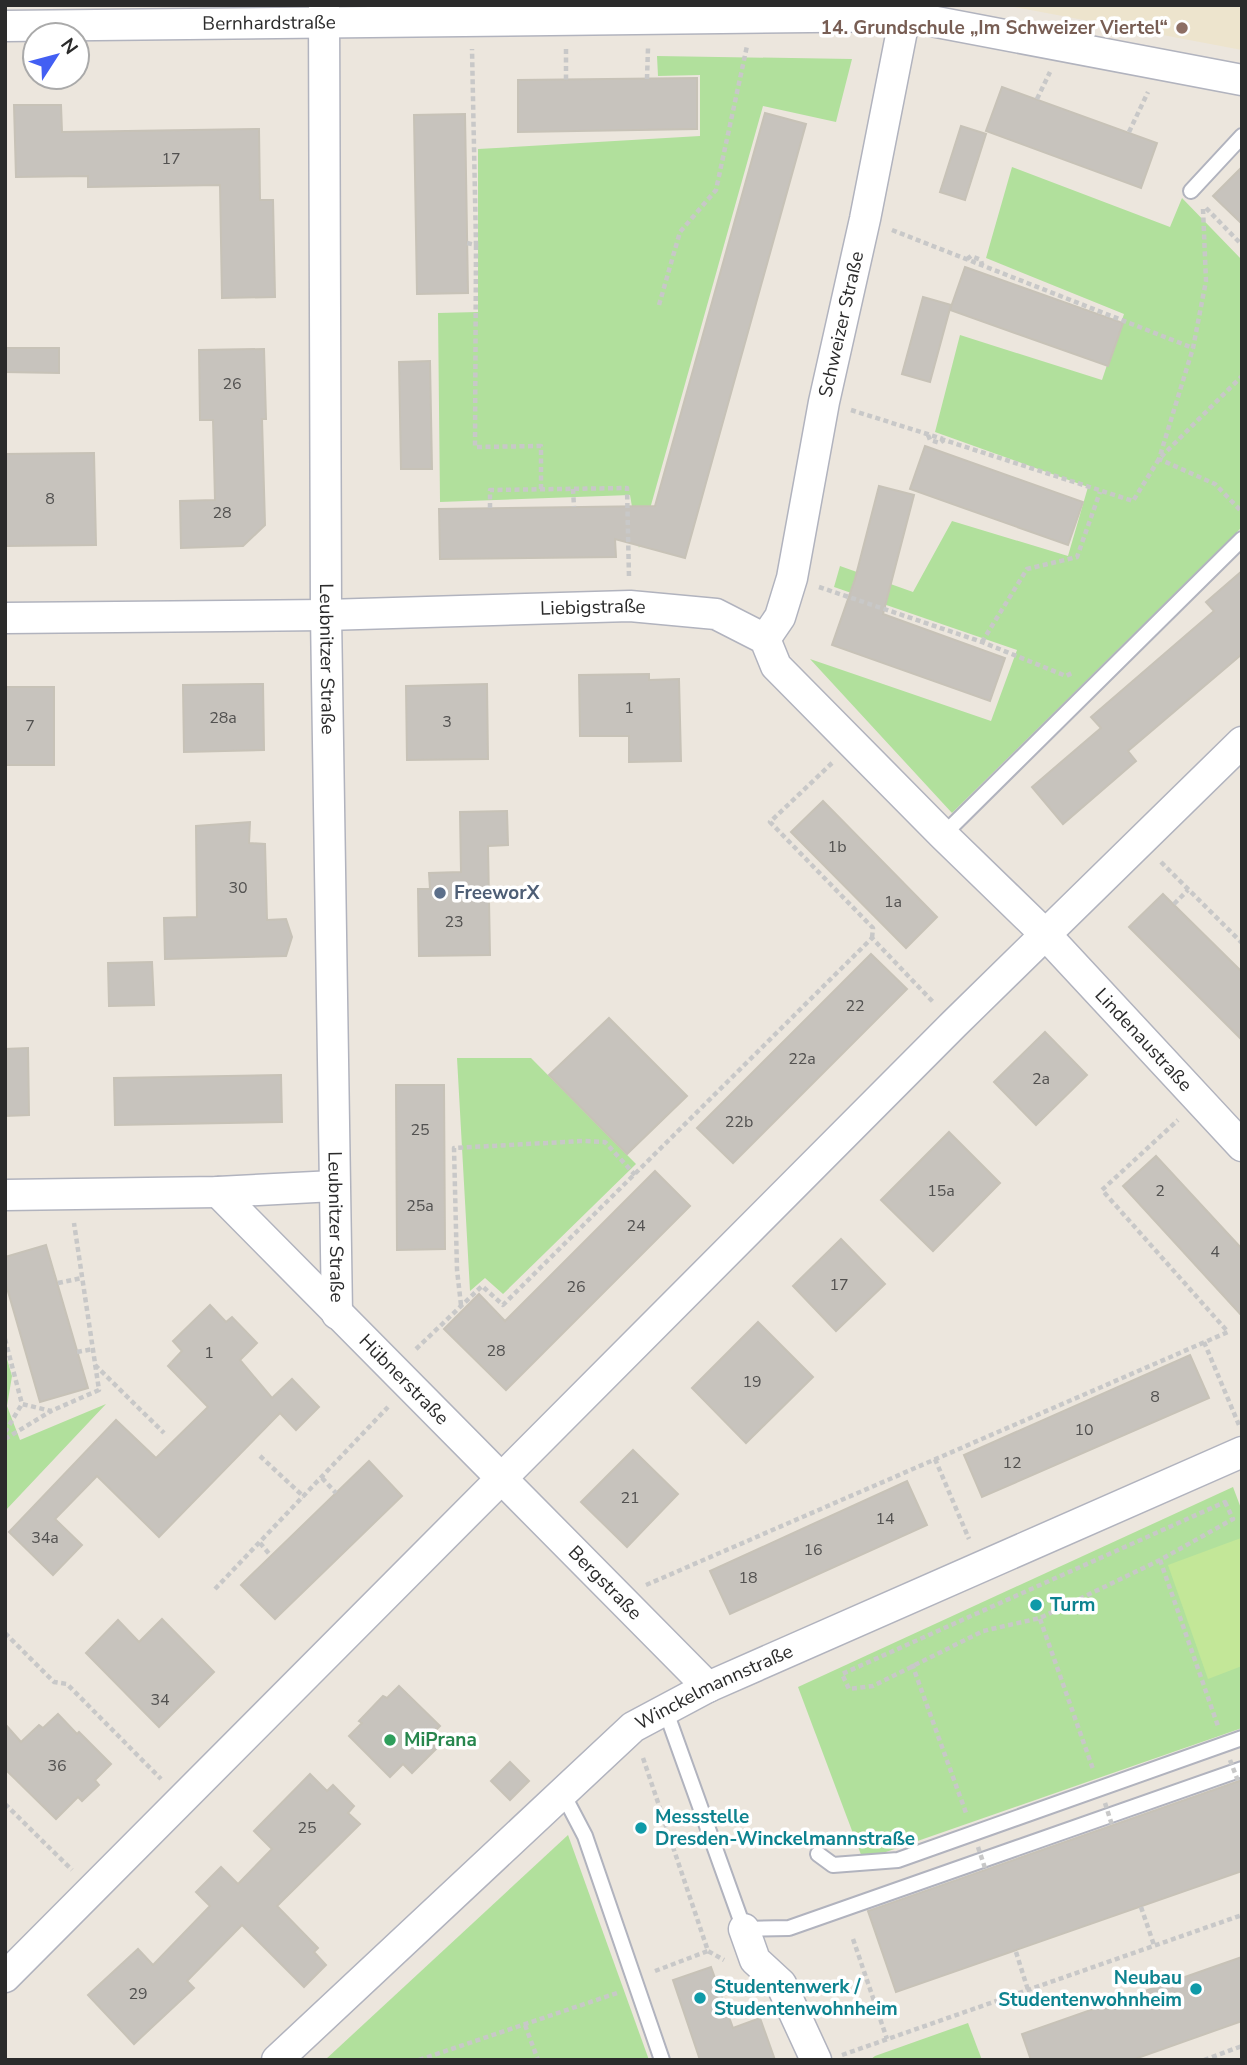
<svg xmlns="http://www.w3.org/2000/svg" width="1247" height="2065" font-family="'Nunito Sans',sans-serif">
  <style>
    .education { fill: #ede4cd }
    .green { fill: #b1e09c }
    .pitch { fill: #c3e798 }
    .building { fill: #c7c3bd; stroke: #c7c2b7; stroke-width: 2 }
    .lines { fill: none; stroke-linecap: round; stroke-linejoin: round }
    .lane-casing { stroke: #b1b3be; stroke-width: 18 }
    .street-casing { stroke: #b1b3be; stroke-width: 33 }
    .path { stroke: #c8c8c8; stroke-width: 4.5; stroke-dasharray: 5 3.5; stroke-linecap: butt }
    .lane { stroke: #fff; stroke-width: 14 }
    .street { stroke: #fff; stroke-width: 30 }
    .path-bridge { stroke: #c8c8c8; stroke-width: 4.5; stroke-dasharray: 5 3.5; stroke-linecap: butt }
    .education-dot { fill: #8d6e63; stroke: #fff; stroke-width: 2.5 }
    .service-dot { fill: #5c6f8a; stroke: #fff; stroke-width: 2.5 }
    .culture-dot { fill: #0f9aa8; stroke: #fff; stroke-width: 2.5 }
    .leisure-dot { fill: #2e9e5b; stroke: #fff; stroke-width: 2.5 }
    .labels { text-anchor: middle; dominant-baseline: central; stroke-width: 7; stroke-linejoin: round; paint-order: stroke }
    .number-label { font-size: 16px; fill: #525150 }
    .street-label { font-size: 19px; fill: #2b2b2b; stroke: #fff }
    .education-label { font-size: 19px; font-weight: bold; fill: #785e54; stroke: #fff; text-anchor: end }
    .service-label { font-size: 19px; font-weight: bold; fill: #4e5e75; stroke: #fff; text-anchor: start }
    .culture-label { font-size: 19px; font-weight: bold; fill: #0d838f; stroke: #fff; text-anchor: start }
    .leisure-label { font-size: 19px; font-weight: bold; fill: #27864d; stroke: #fff; text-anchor: start }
  </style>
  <rect width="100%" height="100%" fill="#ece6dd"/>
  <path class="education" d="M1004,5H1242V50Z"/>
  <g class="green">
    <path d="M657,56L852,59L836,122L763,106L639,548L630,495L440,502L438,313L478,312V149L700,136V75L658,76Z"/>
    <path d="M1012,167L1170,227L1182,198L1242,260V527L952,813L810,659L991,721L1017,650L834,587L840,566L913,592L952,521L1068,556L1088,487L935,432L960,335L1102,380L1124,314L986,258Z"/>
    <path d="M457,1058H531L636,1164L503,1294L485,1278L470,1291Z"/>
    <path d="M5,1352L12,1376L7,1406L20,1440L106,1404L5,1511Z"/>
    <path d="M1233,1487L1242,1511V1728L863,1860L798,1687Z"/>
    <path d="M568,1835L649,2060H325Z"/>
    <path d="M968,2023L982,2060H870L875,2056Z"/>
  </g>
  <path class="pitch" d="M1241,1538L1242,1666L1208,1679L1168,1565Z"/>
  <g class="building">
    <path d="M697,78V129L518,132V80Z"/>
    <path d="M1002,87L1157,143L1141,188L986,131Z"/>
    <path d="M14,105H61L62,132L259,129L260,200H273L275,297L222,298L220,185L88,187V176L16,177Z"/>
    <path d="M765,113L806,124L685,558L615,539L616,557L440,559L439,509L655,506Z"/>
    <path d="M465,114L468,293L417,294L414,115Z"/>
    <path d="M961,126L986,134L965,200L940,192Z"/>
    <path d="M1242,167V224L1213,196Z"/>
    <path d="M965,267L1123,323L1108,366L950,310Z"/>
    <path d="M923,297L951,305L930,382L902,374Z"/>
    <path d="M5,348H59V373L5,372Z"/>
    <path d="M264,349L266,419H262L265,525L243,546L181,548L180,501L215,500L213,420H200L199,350Z"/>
    <path d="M430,361L432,469H401L399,362Z"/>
    <path d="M925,446L1083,502L1068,545L910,489Z"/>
    <path d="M94,453L96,545L5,546V454Z"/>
    <path d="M879,486L914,495L883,614L1005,658L990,701L832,645L855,579Z"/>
    <path d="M1242,571V654L1128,751L1136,761L1063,824L1032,787L1101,728L1091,717L1214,611L1206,602Z"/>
    <path d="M649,674V680L679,679L681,761L629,762V736H580L579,675Z"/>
    <path d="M263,684L264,750L184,752L183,685Z"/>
    <path d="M487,684L488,759L407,760L406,686Z"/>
    <rect x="5" y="687" width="49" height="78"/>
    <path d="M823,801L937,917L906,948L791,832Z"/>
    <path d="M507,811L508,845L488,846L490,955L419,956L418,889H430L429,873L461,872L460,812Z"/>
    <path d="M250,822L249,843L265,844L267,920L286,919L292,937L286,956L165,959L164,918L197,917L196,826Z"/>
    <path d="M1163,894L1242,972V1040L1129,927Z"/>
    <path d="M871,954L907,989L733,1163L697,1128Z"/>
    <path d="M152,962L154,1005L109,1006L108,963Z"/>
    <path d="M609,1018L687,1096L627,1154L549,1075Z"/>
    <path d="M1045,1032L1087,1075L1036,1125L994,1082Z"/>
    <path d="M28,1048L29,1115L5,1116V1049Z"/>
    <path d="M281,1075L282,1122L115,1125L114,1078Z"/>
    <path d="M396,1085H444L445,1249L397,1250Z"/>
    <path d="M949,1132L1000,1183L933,1251L881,1200Z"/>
    <path d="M1156,1156L1242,1249V1316L1123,1186Z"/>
    <path d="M655,1171L690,1206L506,1390L444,1329L479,1294L505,1321Z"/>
    <path d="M841,1239L885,1284L836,1331L793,1286Z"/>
    <path d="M46,1245L88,1388L40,1402L5,1281V1257Z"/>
    <path d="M210,1305L226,1322L232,1317L257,1343L240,1360L272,1398L292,1379L319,1407L296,1430L280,1413L159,1537L97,1476L55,1519L82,1545L53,1575L9,1532L116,1420L156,1458L208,1407L168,1366L182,1351L173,1341Z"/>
    <path d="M758,1322L813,1377L746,1443L692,1388Z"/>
    <path d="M1190,1355L1209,1398L982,1497L964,1455Z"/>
    <path d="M633,1450L678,1494L627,1547L581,1502Z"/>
    <path d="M369,1461L402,1496L275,1619L241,1585Z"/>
    <path d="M907,1481L927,1525L730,1614L710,1571Z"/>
    <path d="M162,1619L214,1672L159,1727L86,1653L118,1620L139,1642Z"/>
    <path d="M399,1686L440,1726L427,1739L437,1748L412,1773L403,1764L390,1777L349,1736L362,1723L359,1721L383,1696L387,1698Z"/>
    <path d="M58,1714L77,1734L79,1732L111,1764L95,1780L99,1785L82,1801L78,1797L56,1819L5,1769V1724L21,1742L39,1725L43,1728Z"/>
    <path d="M510,1762L529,1781L510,1800L491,1781Z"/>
    <path d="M310,1774L327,1791L333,1785L354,1806L348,1813L360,1824L277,1906L318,1948L314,1952L326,1965L304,1987L242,1925L187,1981L194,1988L134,2044L88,1995L138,1949L153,1965L210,1906L196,1892L221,1867L238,1884L272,1849L254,1831Z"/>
    <path d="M1242,1780V1871L896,1992L868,1911Z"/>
    <path d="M1242,1957V2021L1132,2060H1031L1022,2034Z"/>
    <path d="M711,1967L733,2028L760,2018L775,2060H700L673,1980Z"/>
  </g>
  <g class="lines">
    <defs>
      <g id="lane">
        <path d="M1191,191L1242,136"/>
        <path d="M943,835L1242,539"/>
        <path d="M665,1709L744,1929L789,1928L1242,1769"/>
        <path d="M563,1794L585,1836L662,2060"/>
        <path d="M818,1854L833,1865L898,1860L1242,1738"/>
      </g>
      <g id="street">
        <path id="s1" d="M324,5L326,615L337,1314"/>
        <path id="s2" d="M5,26L905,16L1242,80"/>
        <path id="s3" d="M5,618L326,615L630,606L716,614L765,639L776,666L943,835L1045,934L1242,1146"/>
        <path id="s4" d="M765,639L780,617L792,578L824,402L865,219L907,5"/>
        <path id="s5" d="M218,1192L708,1687"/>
        <path d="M5,1195L218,1192L334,1186"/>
        <path d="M744,1929L755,1960L781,1984L816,2060"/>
        <path d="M5,1977L954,1024L1242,742"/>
        <path id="s6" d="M277,2060L633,1727L708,1687L1242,1452"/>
      </g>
    </defs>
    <use href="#lane" class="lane-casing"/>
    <use href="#street" class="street-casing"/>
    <g class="path">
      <path d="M566,49V80"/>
      <path d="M647,79L648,48"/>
      <path d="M1037,99L1050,72"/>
      <path d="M1129,132L1148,92"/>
      <path d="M1206,208L1242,245"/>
      <path d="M1203,209L1206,281L1193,348L1159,459L1215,484L1242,512"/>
      <path d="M892,230L1193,348"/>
      <path d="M467,243L476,245L472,49"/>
      <path d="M476,245L475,447L541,446V489"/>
      <path d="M967,259L971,256L981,260L982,265"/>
      <path d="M659,305L680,232L716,190L747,46"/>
      <path d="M851,410L943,439"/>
      <path d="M928,435L930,440L940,443L944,440L1133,501L1159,459L1242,376"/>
      <path d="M573,489L574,507"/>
      <path d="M490,508V490L627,488L629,577"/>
      <path d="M819,587L982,642L1066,676L1074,672"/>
      <path d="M982,642L1027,569L1077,557L1100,492"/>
      <path d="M832,763L770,822L873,928L872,938"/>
      <path d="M1161,862L1242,943"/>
      <path d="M1174,904L1188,890"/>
      <path d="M58,1283L82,1278"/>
      <path d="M461,1305L457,1270L454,1148L583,1141L605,1142L635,1175"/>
      <path d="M5,1339L22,1404L51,1411L99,1390L74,1223"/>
      <path d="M1204,1342L1239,1425"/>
      <path d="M416,1349L482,1286L503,1305L872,938L934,1003"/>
      <path d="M77,1352L93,1349"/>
      <path d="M95,1365L164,1433"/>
      <path d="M5,1432L22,1404"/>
      <path d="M5,1439L51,1411"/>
      <path d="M260,1456L304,1497"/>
      <path d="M935,1459L969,1539"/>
      <path d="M322,1478L336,1493"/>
      <path d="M1225,1502L1233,1519L1160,1560L1040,1618L983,1631L873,1686L849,1689L842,1674Z"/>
      <path d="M260,1543L271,1556"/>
      <path d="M1160,1560L1218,1726"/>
      <path d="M646,1585L1228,1332L1102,1190L1178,1120"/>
      <path d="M215,1589L388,1407"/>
      <path d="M1040,1619L1093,1769"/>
      <path d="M5,1633L54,1682L67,1684L161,1779"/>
      <path d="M912,1664L966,1813"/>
      <path d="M643,1758L708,1951L724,1960"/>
      <path d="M5,1804L72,1870"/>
      <path d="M1141,1907L1154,1945"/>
      <path d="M853,1939L887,2039"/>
      <path d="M1016,1952L1028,1990"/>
      <path d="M655,1971L708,1951"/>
      <path d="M525,2025L538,2060"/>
      <path d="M842,2055L1242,1915"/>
      <path d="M419,2060L617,1993"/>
      <path d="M1204,2060L1242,2046"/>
    </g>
    <use href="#lane" class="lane"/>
    <use href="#street" class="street"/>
    <g class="path-bridge">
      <path d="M1230,1760L1238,1781"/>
      <path d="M1105,1803L1112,1825"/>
      <path d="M978,1847L985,1868"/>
    </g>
  </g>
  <circle class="education-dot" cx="1182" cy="28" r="7"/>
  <circle class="service-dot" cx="440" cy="893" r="7"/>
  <g class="culture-dot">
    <circle cx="1036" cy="1605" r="7"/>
    <circle cx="641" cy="1828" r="7"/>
    <circle cx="1196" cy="1989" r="7"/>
    <circle cx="700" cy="1998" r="7"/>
  </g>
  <circle class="leisure-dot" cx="390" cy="1740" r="7"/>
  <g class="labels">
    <g class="number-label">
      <text x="171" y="159">17</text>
      <text x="232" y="384">26</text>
      <text x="50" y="499">8</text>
      <text x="222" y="513">28</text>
      <text x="629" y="708">1</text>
      <text x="223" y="718">28a</text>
      <text x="447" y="722">3</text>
      <text x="30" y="726">7</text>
      <text x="837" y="847">1b</text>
      <text x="238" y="888">30</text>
      <text x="893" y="902">1a</text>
      <text x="454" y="922">23</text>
      <text x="855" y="1006">22</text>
      <text x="802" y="1059">22a</text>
      <text x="1041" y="1079">2a</text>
      <text x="739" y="1122">22b</text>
      <text x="420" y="1130">25</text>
      <text x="941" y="1191">15a</text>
      <text x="1160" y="1191">2</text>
      <text x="420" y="1206">25a</text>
      <text x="636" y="1226">24</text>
      <text x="1215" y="1252">4</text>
      <text x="839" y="1285">17</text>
      <text x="576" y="1287">26</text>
      <text x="496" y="1351">28</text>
      <text x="209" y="1353">1</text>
      <text x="752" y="1382">19</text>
      <text x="1155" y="1397">8</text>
      <text x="1084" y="1430">10</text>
      <text x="1012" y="1463">12</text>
      <text x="630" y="1498">21</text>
      <text x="885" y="1519">14</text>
      <text x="45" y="1538">34a</text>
      <text x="813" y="1550">16</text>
      <text x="748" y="1578">18</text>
      <text x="160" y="1700">34</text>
      <text x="57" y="1766">36</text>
      <text x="307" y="1828">25</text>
      <text x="138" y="1994">29</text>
    </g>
    <g class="street-label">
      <text stroke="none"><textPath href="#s2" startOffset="264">Bernhardstraße</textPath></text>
      <text stroke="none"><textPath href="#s4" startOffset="326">Schweizer Straße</textPath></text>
      <text stroke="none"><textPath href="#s3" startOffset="588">Liebigstraße</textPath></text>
      <text stroke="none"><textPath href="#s1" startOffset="654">Leubnitzer Straße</textPath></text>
      <text stroke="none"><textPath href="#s3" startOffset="1320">Lindenaustraße</textPath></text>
      <text stroke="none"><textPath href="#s1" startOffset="1222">Leubnitzer Straße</textPath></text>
      <text stroke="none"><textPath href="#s5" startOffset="264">Hübnerstraße</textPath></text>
      <text stroke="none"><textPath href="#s5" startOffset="550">Bergstraße</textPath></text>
      <text stroke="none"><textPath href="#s6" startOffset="578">Winckelmannstraße</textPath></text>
    </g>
    <g class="education-label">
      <text x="1168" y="28">14. Grundschule „Im Schweizer Viertel“</text>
    </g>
    <g class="service-label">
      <text x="454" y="893">FreeworX</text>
    </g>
    <g class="culture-label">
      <text x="1050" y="1605">Turm</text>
      <text x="655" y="1817">Messstelle<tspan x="655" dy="22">Dresden-Winckelmannstraße</tspan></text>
      <text x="1182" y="1978" text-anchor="end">Neubau<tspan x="1182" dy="22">Studentenwohnheim</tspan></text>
      <text x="714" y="1987">Studentenwerk /<tspan x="714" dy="22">Studentenwohnheim</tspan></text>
    </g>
    <g class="leisure-label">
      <text x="404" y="1740">MiPrana</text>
    </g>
  </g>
  <rect width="1247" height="2065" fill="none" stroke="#2b2b2b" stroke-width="14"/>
  <g transform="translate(56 56) rotate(54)"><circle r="33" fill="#ffffff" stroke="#aaaaaa" stroke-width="2"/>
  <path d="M0-5L12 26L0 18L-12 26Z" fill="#435ff3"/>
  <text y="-10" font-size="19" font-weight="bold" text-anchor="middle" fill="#2b2b2b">N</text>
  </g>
</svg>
